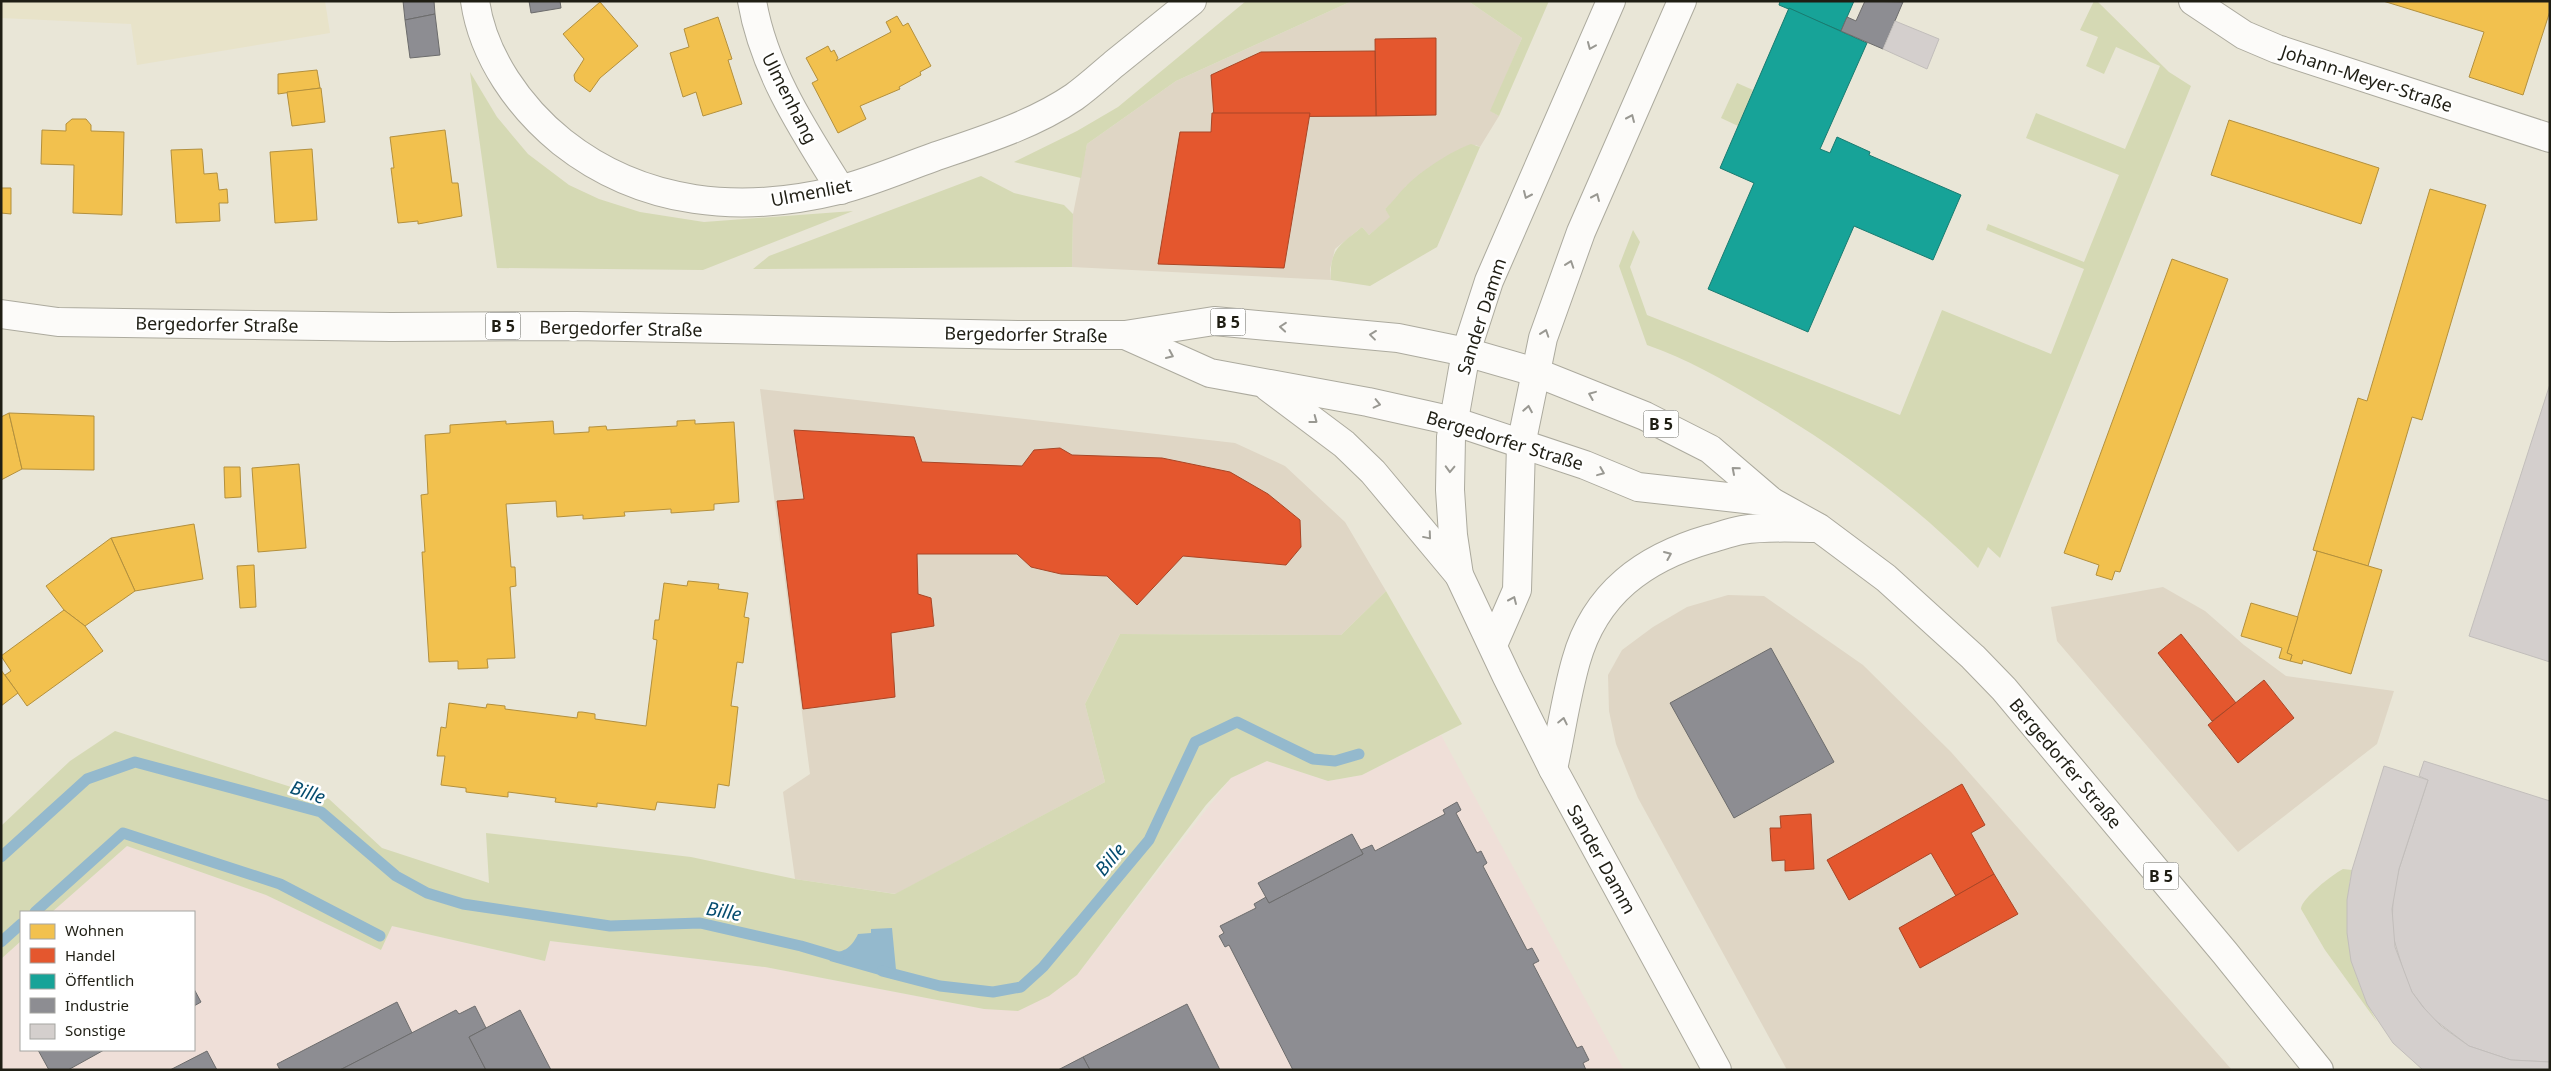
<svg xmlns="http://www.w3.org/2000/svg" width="2551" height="1071" font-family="'Noto Sans',sans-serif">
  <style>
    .commercial { fill: #dfd6c5 }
    .industrial { fill: #efdfd8 }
    .built { fill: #e8e3c9 }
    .green { fill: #d5d9b4 }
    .water { fill: #94b9cd }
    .homes { fill: #f2c14e; stroke: #b3903d }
    .shops { fill: #e4572e; stroke: #a94626 }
    .public { fill: #17a398; stroke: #197b70 }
    .industry { fill: #8d8d92; stroke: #6c6c6c }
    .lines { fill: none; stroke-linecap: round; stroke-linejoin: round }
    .stream { stroke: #94b9cd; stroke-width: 11 }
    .building { fill: #d4cfcd; stroke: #c2bebb }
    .street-casing { stroke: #acaa9e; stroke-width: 30 }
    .secondary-casing { stroke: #acaa9e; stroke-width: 30 }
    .primary-casing { stroke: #acaa9e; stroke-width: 30 }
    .street { stroke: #fcfbf9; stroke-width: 28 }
    .secondary { stroke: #fcfbf9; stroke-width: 28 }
    .primary { stroke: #fcfbf9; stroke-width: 28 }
    .oneway { stroke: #999892 }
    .labels { text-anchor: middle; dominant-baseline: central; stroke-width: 5; stroke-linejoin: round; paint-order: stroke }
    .shield { fill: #fff; stroke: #62625a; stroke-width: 1 }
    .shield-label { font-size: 16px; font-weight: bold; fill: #1f1e14 }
    .street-label { font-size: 18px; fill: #1f1e14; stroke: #fff }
    .water-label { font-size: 19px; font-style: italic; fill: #054c6f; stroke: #fff }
  </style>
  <rect width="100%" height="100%" fill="#e9e6d7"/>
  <g class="commercial">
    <path d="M1352,1H1468L1522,38L1491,111L1499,116L1480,147L1476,145L1406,186L1398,198L1385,209L1391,217L1369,235L1362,227L1341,244L1335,249L1330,269L1331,280L1072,267L1073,214L1087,144L1176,81Z"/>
    <path d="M760,389L1235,443L1285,466L1345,522L1386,591L1341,635L1120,634L1085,704L1105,782L896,894L795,879L783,792L810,774Z"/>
    <path d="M2163,587L2205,611L2244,645L2286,676L2394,691L2377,744L2238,852L2057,641L2051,607Z"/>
    <path d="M1728,595L1764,596L1863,665L1951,752L2232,1070H1787L1638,798L1616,744L1609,711L1608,675L1622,650L1653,627L1687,607Z"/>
  </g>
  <path class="industrial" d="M1441,735L1624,1070H1V959L21,941V1050H194V912H52L127,846L266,895L381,950L392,926L544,961L550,941L765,967L984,1009L1077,975L1231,778L1267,761L1328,781L1362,775Z"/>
  <path class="built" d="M1,1H325L330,33L137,65L131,24L1,18Z"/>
  <g class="green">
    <path d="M1246,1H1352L1176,81L1087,144L1081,178L1014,162L1077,131L1118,107Z"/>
    <path d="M1468,1H1549L1499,116L1490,111L1522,38Z"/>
    <path d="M2094,1H2097L2169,72L2191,86L2000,558L1988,547L1978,568C1912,502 1839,448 1759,401C1722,379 1687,359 1647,345L1619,266L1633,230L1640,242L1630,267L1647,315L1900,415L1942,310L2051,354L2084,269L1986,230L1988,224L2084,262L2119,175L2026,138L2036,113L2125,149L2160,66L2116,47L2104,74L2086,66L2098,37L2080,30Z"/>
    <path d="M470,72L497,117L528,154L569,185L599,199L640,212L704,222L853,211L703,270L497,268Z"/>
    <path d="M1737,83L1753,90L1738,126L1721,118Z"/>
    <path d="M1471,144L1480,147L1437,247L1370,286L1331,280C1329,249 1340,245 1362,227L1369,235L1390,217L1385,209C1393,202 1398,194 1406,186C1421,171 1451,151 1471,144Z"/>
    <path d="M981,176L1014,193L1064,205L1073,214L1072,267L753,269L769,256Z"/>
    <path d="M1386,591L1462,724L1362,775L1328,781L1267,761L1231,778L1206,805L1077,975L1049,996L1018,1011L984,1009L765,967L550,941L545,961L392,926L381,950L266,895L127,846L52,912H21V941L1,959V826L70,761L115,731L329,799L382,848L489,883L486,833L691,857L795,879L895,894L1105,782L1085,704L1120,634L1341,635Z"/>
    <path d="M2343,869L2352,870C2340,925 2350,974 2377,1022L2325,950L2301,909C2301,899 2333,874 2343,869Z"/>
  </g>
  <path class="water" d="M892,928L897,980L837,963L830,961L826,953C843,953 851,949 858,934L871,933V929Z"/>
  <g class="homes">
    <path d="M2383,1H2550V11L2523,95L2469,77L2484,32Z"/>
    <path d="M600,2L638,46L600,78L590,92L575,81L574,75L584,59L563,34Z"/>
    <path d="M897,16L903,26L908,23L931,66L920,72L921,75L899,87L900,89L860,106L866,119L838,133L812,83L818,80L806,58L828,46L831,52L834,50L838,58L836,61L891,32L886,22Z"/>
    <path d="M718,17L732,59L728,60L742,104L703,116L696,92L683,97L670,53L689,47L684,29Z"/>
    <path d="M317,70L320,88L278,94V74Z"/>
    <path d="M321,88L325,122L292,126L287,92Z"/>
    <path d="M72,119H86L91,125V131L124,132L122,215L73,213L74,165L41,164L42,130L66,131V124Z"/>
    <path d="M2229,120L2379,168L2361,224L2211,175Z"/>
    <path d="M445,130L452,183H458L462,216L418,224V221L398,223L391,168H394L390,137Z"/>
    <path d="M202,149L204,174L217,173L219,190L227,189L228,203H219L220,221L176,223L171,150Z"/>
    <path d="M312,149L317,220L275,223L270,152Z"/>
    <path d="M1,188H11V214L1,213Z"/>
    <path d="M2430,189L2486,205L2422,420L2412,417L2368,566L2313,550L2358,398L2367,401Z"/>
    <path d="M2172,259L2228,279L2120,572L2115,571L2112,580L2096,575L2099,565L2064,553Z"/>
    <path d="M9,413L22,469L1,480V417Z"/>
    <path d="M9,413L94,416V470L22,469Z"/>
    <path d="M695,420V424L734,422L739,502L714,504V510L671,513V509L624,512L625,516L583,519V515L557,517L556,501L506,504L511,567H515L516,586L510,587L515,658L487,659L488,668L458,669V661L429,662L422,552H425L421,495L428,494L425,435L450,433V425L506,421V424L553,421L554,434L589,432V427H592L606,426L607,430L677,426V421Z"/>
    <path d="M299,464L306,548L258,552L252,468Z"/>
    <path d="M224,467H240L241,497L225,498Z"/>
    <path d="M194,524L203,579L135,591L111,538Z"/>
    <path d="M111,538L135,591L85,626L64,610L46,586Z"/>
    <path d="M2317,551L2382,570L2351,674L2303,660L2302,664L2290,661L2292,655L2287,653Z"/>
    <path d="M254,565L256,607L240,608L237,566Z"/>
    <path d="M688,581L719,584L718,589L748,593L744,617L749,618L743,663L737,662L731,706L738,707L729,786L718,784L715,808L657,802L655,810L597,803V807L555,802L556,798L508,792V797L466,792V788L441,785L445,756H437L441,727L446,728L449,703L486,708L487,704L505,706V709L577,718L578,712H582L595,714V719L646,726L657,640L653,639L655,620H659L664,583L687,586Z"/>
    <path d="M2251,603L2298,617L2287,653L2292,655L2290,661L2279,658L2282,648L2241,636Z"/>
    <path d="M64,610L85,626L103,651L27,706L5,675L11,671L1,656Z"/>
    <path d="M1,670L18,693L1,706Z"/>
  </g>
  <g class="shops">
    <path d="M1436,38V115L1376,116L1375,39Z"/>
    <path d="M1375,51L1376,116L1214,117L1211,75L1261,52Z"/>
    <path d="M1212,113H1310L1284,268L1158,264L1180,132H1211Z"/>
    <path d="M794,430L914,437L922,462L1022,466L1034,450L1060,448L1072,455L1162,458L1230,472L1268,494L1300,520L1301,547L1286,565L1183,556L1137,605L1107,576L1061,574L1031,567L1017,554H917L918,594L931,598L934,626L891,633L895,697L803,709L777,501L804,499Z"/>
    <path d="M2181,634L2236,703L2212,721L2158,653Z"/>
    <path d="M2264,680L2294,718L2238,763L2208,725Z"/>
    <path d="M1962,784L1985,825L1971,833L1994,874L1956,896L1931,853L1849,900L1827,860Z"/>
    <path d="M1811,814L1814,869L1785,871V860L1772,861L1770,828H1781L1780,816Z"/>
    <path d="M1994,874L2018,914L1920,968L1899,928Z"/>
  </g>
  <g class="public">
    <path d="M1780,1H1854L1841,31L1779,5Z"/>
    <path d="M1789,8L1867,43L1820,149L1830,153L1837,137L1870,152L1869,155L1961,195L1933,260L1854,226L1808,332L1708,289L1754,183L1720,168Z"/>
  </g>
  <g class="industry">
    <path d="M403,1H434L435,14L405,20Z"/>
    <path d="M529,1H560L561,8L531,13Z"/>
    <path d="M1865,1L1903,2L1883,49L1841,31L1847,17L1856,21Z"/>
    <path d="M435,14L440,55L410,58L405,20Z"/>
    <path d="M1771,648L1834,762L1734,818L1670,703Z"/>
    <path d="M1457,802L1461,810L1456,813L1477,853L1481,851L1487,863L1483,866L1527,950L1532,948L1539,961L1533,964L1577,1048L1582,1046L1589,1060L1583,1063L1586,1070H1293L1229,945L1225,947L1219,936L1224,933L1220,926L1256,908L1254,904L1266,897L1269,903L1363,854L1361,850L1372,845L1375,851L1445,814L1443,810Z"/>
    <path d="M1352,834L1363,854L1269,903L1258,883Z"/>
    <path d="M194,989L201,1002L194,1006Z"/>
    <path d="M397,1002L412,1033L340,1070H280L277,1064Z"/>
    <path d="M1187,1004L1220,1070H1090L1083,1057Z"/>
    <path d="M475,1006L486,1028L469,1037L486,1070H340L456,1010L459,1014Z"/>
    <path d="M520,1010L551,1070H486L469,1037Z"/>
    <path d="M38,1050H104L68,1070H49Z"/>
    <path d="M207,1051L217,1070H170Z"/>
    <path d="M1083,1057L1090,1070H1058Z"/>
  </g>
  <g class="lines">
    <g class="stream">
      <path d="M1,857L87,779L135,762L321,812L396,876L427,893L463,904L610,926L700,923L801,946L838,957"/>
      <path d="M35,912L123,833L280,884L380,936"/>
      <path d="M1,942L21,924"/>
      <path d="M882,971L940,986L993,992L1021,987L1043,967L1149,840L1195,742L1237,722L1313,759L1335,761L1359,754"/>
    </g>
  </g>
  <g class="building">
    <path d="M1895,21L1939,39L1927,69L1883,49Z"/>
    <path d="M2550,384V662L2469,636Z"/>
    <path d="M2424,761L2550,801V1062L2511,1060L2469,1046L2431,1017L2412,992L2405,976L2392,933L2393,896L2399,869L2428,780L2419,776Z"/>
    <path d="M2384,766L2428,780L2399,869L2392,909L2395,947L2412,992L2423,1007L2441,1026L2469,1046L2511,1060L2550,1062V1070H2423L2393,1043L2367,1004L2351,961L2347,933V900L2352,870Z"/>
  </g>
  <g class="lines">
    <defs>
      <g id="street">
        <path d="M475,1C483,57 520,108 562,142C643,206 742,214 839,190C871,182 903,168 934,157C981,141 1033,125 1074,97C1088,87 1101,75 1114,64C1140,43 1166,22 1192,1"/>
        <path d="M752,1C764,71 804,131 841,190"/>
        <path d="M2193,1L2244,35L2277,49L2550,138"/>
      </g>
      <g id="secondary">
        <path d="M1611,1L1489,281L1466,352L1451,437L1450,490L1453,535L1459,575L1507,677L1553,769L1717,1070"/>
        <path d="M1493,645L1517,590L1521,445L1543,338L1581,232L1682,1"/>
      </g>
      <g id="primary">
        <path d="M1,314L58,322L391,327L576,326L1022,335H1125L1214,321L1398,338L1466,352L1535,372L1645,416L1710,449L1772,502L1819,528L1886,578L1973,657L2004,689L2225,953L2319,1070"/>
        <path d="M1125,335L1210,373L1368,402L1453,421L1585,465L1638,487L1772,502"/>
        <path d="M1268,387L1344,444L1373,472L1459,575"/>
        <path d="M1553,769C1561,733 1566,696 1576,661C1595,593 1644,558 1709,539C1720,536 1731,532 1742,530C1767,526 1794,528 1818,528"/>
      </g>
    </defs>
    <use href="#street" class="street-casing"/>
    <use href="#secondary" class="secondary-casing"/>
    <use href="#primary" class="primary-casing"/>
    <use href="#street" class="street"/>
    <use href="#secondary" class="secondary"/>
    <use href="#primary" class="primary"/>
  </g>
  <defs><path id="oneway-chevron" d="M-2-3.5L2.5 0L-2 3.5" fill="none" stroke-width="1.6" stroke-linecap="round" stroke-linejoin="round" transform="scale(1.25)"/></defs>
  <g class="oneway">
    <use href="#oneway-chevron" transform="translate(1591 46) rotate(113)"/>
    <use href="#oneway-chevron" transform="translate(1631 118) rotate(-66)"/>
    <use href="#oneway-chevron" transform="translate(1527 195) rotate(114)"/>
    <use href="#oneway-chevron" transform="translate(1596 197) rotate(-66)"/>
    <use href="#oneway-chevron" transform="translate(1570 264) rotate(-71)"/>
    <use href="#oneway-chevron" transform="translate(1283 327) rotate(-175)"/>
    <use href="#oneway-chevron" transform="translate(1545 333) rotate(-71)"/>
    <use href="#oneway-chevron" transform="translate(1373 335) rotate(-173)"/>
    <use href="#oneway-chevron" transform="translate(1170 355) rotate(24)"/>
    <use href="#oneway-chevron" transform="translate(1592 395) rotate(-158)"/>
    <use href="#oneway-chevron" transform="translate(1377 404) rotate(13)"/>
    <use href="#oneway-chevron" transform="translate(1528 409) rotate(-80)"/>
    <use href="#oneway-chevron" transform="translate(1314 420) rotate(37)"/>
    <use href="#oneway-chevron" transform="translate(1450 469) rotate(92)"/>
    <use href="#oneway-chevron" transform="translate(1735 470) rotate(-139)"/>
    <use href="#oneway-chevron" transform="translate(1601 472) rotate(22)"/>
    <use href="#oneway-chevron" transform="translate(1428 536) rotate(50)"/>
    <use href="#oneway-chevron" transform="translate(1668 555) rotate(-23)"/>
    <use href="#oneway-chevron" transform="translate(1513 600) rotate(-66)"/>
    <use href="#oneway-chevron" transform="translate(1563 721) rotate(-78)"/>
  </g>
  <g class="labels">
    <g class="shield">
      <rect x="1210.5" y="308.5" width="35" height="27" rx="4"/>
      <rect x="485.5" y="312.5" width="35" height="27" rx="4"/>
      <rect x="1643.5" y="410.5" width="35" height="27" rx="4"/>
      <rect x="2143.5" y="862.5" width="35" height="27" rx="4"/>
    </g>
    <g class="shield-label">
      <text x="1228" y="322">B 5</text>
      <text x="503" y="326">B 5</text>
      <text x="1661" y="424">B 5</text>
      <text x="2161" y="876">B 5</text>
    </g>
    <g class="street-label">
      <text transform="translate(2367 78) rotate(18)">Johann-Meyer-Straße</text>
      <text transform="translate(790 98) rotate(63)">Ulmenhang</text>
      <text transform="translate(811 192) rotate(-11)">Ulmenliet</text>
      <text transform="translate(1481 316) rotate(-72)">Sander Damm</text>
      <text transform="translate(217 324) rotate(1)">Bergedorfer Straße</text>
      <text transform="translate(621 328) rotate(1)">Bergedorfer Straße</text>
      <text transform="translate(1026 334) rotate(1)">Bergedorfer Straße</text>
      <text transform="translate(1505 440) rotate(17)">Bergedorfer Straße</text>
      <text transform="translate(2066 763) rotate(50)">Bergedorfer Straße</text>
      <text transform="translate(1602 859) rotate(61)">Sander Damm</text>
    </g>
    <g class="water-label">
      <text transform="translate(308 792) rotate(19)">Bille</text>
      <text transform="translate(1110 859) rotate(-50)">Bille</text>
      <text transform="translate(724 911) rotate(11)">Bille</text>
    </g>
  </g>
  <rect width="2551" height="1071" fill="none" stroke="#1f1e14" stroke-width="5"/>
  <rect x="20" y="911" width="175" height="140" fill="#ffffff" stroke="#a5a5a1"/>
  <rect x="30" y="924" width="25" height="15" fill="#f2c14e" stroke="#a5a5a1"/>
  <text x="65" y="936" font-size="15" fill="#1f1e14">Wohnen</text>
  <rect x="30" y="948" width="25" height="15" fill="#e4572e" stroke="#a5a5a1"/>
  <text x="65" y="961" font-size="15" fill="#1f1e14">Handel</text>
  <rect x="30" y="974" width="25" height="15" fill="#17a398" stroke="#a5a5a1"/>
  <text x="65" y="986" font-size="15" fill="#1f1e14">Öffentlich</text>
  <rect x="30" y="998" width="25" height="15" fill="#8d8d92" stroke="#a5a5a1"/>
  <text x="65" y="1011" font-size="15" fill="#1f1e14">Industrie</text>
  <rect x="30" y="1024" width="25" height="15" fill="#d4cfcd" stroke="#a5a5a1"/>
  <text x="65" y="1036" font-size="15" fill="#1f1e14">Sonstige</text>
</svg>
